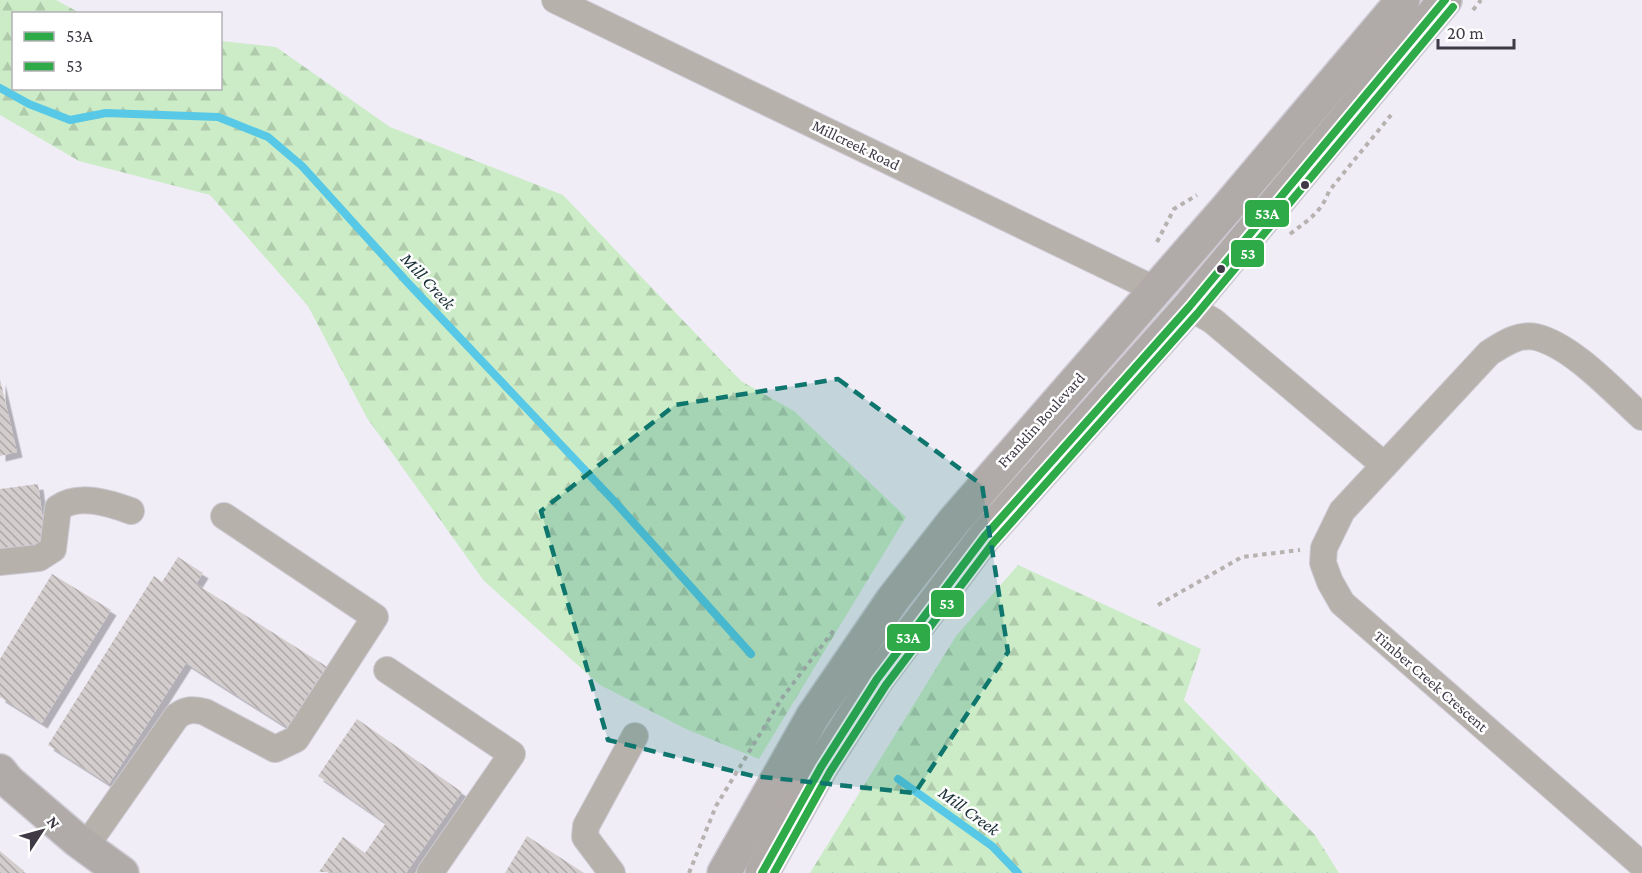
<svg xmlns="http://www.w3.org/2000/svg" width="1642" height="873" font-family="'Crimson Pro',serif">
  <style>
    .forest { fill: url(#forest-firs) }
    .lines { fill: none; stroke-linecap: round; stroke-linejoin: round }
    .stream { stroke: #57c8e6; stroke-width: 8 }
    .building { fill: url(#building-back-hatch); filter: url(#shadow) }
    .minor-casing { stroke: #cdcad3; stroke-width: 28 }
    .major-casing { stroke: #cdcad3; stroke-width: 36 }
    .path { stroke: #b7b2b0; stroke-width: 4; stroke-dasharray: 4.5 4.5; stroke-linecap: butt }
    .minor { stroke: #b7b1ac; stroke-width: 26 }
    .major { stroke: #b0aaa8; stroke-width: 33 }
    .bus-1-casing { stroke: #fff; stroke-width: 12 }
    .bus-2-casing { stroke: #fff; stroke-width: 12 }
    .bus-1 { stroke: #2eab48; stroke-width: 8 }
    .bus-2 { stroke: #2eab48; stroke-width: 8 }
    .marked { fill: #0f766e; fill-opacity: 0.2; stroke: #0f766e; stroke-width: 4.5; stroke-dasharray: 12 8; stroke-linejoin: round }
    .bus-dot { fill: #3f3a46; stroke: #fff; stroke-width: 2 }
    .labels { text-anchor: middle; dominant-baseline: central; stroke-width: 5; stroke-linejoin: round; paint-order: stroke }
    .street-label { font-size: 16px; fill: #3f3a46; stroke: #fff }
    .water-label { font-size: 18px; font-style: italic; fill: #172e35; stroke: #fff }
    .line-badge { stroke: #fff; stroke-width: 2 }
    .badge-label { font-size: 16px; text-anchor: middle; font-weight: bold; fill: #fff }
  </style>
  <defs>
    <pattern id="forest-firs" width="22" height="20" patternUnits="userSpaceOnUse" patternTransform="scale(1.5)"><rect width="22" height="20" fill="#cbecc7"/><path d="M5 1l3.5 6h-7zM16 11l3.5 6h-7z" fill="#afcbac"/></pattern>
    <pattern id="building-back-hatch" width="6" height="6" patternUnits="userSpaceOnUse" patternTransform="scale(1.5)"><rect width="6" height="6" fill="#d4cdcd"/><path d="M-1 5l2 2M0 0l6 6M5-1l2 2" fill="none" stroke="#ada7a8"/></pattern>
    <filter id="shadow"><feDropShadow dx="5.5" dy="5.5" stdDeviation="0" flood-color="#0004"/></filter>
  </defs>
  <rect width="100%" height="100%" fill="#f1edf7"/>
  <g class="forest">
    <path d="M0,0H56L80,13L14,14V88H220L221,41L276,47L390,127L563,195L741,381L794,411L906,517L759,759L686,729L600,685L484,581L367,418L308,306L210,195L79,161L0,115Z"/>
    <path d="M1018,565L1201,649L1184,700L1315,835L1339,873H810L956,636Z"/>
  </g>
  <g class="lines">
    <g class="stream">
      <path d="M0,88L29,104L70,120L106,113L218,117L268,137L302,166L408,283L615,502L751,654"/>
      <path d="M898,779L992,846L1018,873"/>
    </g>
  </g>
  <g class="building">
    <path d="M0,379L17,452L0,456Z"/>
    <path d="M38,484L46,543L0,550V489Z"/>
    <path d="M178,557L203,573L196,584L329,668L290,729L186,663L109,784L48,745L154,576L162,582Z"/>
    <path d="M52,574L111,610L42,723L0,697V659Z"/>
    <path d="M357,719L462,792L406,873L319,872L343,837L365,853L386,823L318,776Z"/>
    <path d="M527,836L584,873H505Z"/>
    <path d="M0,851L24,871L22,873H0Z"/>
  </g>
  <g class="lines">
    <defs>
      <g id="minor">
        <path d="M555,0L1156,290"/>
        <path d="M1189,307L1213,321L1384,465"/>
        <path d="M1642,417C1614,392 1573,346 1536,337C1519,333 1503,344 1489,353L1342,511L1324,548L1323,563L1330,582L1342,603L1642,865"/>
        <path d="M0,562L39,558L53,549L58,508C79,493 109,503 131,511"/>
        <path d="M387,670L512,754L430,873"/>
        <path d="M86,846L177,716C187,709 193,709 205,712L275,749L296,739L375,617L224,516"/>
        <path d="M612,873L585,837L586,826L635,736"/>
      </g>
      <g id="major">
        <path d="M0,771L8,781L78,841L122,873"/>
        <path d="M724,873L813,716L893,599L954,521L1227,208L1403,0"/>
        <path d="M762,873L821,767L877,679L985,536L1189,307L1445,0"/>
      </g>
    </defs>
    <use href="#minor" class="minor-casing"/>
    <use href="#major" class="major-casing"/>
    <g class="path">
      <path d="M1473,10L1481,0"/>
      <path d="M1290,234C1308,220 1321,213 1329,191L1391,115"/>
      <path d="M1157,242L1174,209L1197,195"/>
      <path d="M1158,605L1242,557L1300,550"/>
      <path d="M689,873L716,806L782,698L834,630"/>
    </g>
    <use href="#minor" class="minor"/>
    <use href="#major" class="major"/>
    <defs>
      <path id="bus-1" d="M762,873L821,767L877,679L985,536L1189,307L1445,0"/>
      <path id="bus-2" d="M774,873L830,772L886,685L993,543L1197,314L1453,7"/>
    </defs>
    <use href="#bus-1" class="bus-1-casing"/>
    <use href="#bus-2" class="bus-2-casing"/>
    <use href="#bus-1" class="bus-1"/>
    <use href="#bus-2" class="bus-2"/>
  </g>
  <path class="marked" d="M838,379L982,485L1008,652L915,793L753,776L608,740L541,511L675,405Z"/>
  <g class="bus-dot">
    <circle cx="1305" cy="185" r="5"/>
    <circle cx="1221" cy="269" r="5"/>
  </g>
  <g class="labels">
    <g class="street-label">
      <text transform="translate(856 145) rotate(26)">Millcreek Road</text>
      <text transform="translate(1041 420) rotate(-48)">Franklin Boulevard</text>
      <text transform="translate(1431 681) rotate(41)">Timber Creek Crescent</text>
    </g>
    <g class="water-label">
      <text transform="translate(428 281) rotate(47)">Mill Creek</text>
      <text transform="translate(969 811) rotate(36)">Mill Creek</text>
    </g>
  </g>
  <g class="line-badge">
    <rect x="1244" y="199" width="46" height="29" rx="6" fill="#2eab48"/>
    <rect x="1230" y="239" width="35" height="29" rx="6" fill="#2eab48"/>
    <rect x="930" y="589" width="35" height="29" rx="6" fill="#2eab48"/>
    <rect x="886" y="623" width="45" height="29" rx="6" fill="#2eab48"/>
  </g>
  <g class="badge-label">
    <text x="1267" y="219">53A</text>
    <text x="1248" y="259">53</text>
    <text x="947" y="609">53</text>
    <text x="908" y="643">53A</text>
  </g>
  <rect x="12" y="12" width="210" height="78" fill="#ffffff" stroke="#b2b0b5" stroke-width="1.5"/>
  <rect x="24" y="32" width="30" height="9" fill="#2eab48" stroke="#b2b0b5" stroke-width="1.5"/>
  <text x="66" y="42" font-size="18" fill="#3f3a46">53A</text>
  <rect x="24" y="62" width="30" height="9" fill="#2eab48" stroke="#b2b0b5" stroke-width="1.5"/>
  <text x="66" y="72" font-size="18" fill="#3f3a46">53</text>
  <g transform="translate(42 831) rotate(54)" stroke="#ffffff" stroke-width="4.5" paint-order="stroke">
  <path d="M0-4.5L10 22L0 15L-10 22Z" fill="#3f3a46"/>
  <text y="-9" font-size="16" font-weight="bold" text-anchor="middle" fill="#3f3a46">N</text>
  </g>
  <path d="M1438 39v9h76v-9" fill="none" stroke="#3f3a46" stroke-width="3"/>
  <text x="1447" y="39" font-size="18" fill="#3f3a46" stroke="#ffffff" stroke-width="4.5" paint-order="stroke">20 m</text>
</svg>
